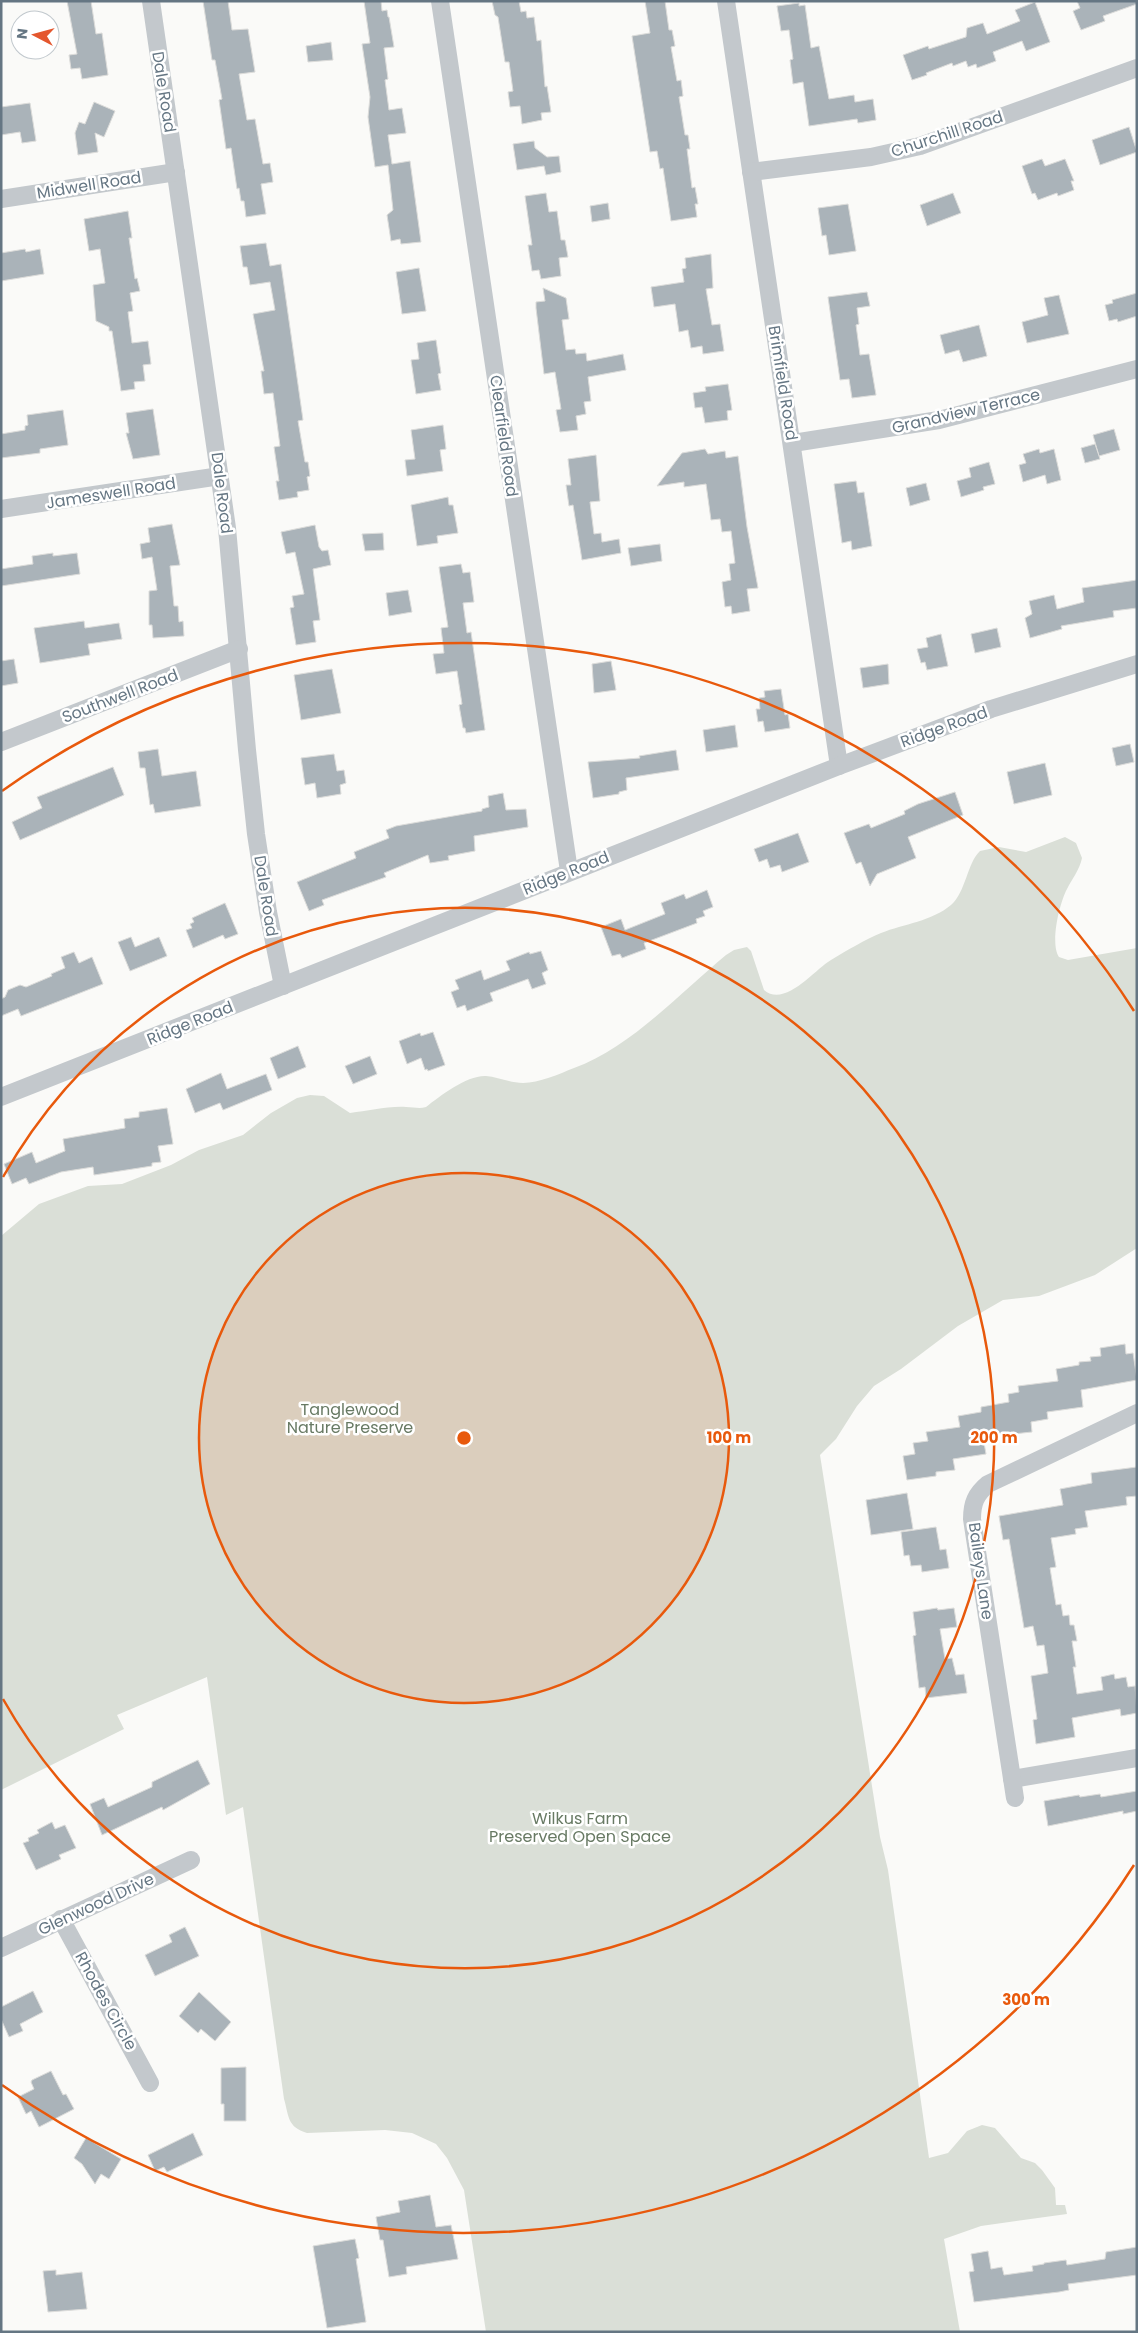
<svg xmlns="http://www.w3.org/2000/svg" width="1138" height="2333" font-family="Poppins,sans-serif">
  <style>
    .green { fill: #dadfd7 }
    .building { fill: #aab3b9; stroke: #dcdcda }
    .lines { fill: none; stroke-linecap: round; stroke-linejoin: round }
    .minor { stroke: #c3c8cc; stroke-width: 18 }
    .ring { fill: none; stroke: #e8590c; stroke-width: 2.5 }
    .labels { text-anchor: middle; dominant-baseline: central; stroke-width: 5; stroke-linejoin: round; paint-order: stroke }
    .street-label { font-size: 16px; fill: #657683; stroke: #fff }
    .park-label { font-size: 16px; fill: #687a64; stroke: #fff }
    .centre { fill: #e8590c; stroke: #fff; stroke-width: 2.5 }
    .ring-label { font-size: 15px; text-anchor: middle; font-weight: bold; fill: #e8590c; stroke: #fff; stroke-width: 5; stroke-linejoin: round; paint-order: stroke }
  </style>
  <rect width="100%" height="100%" fill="#fafaf8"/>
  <path class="green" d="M1065,837L1076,843L1082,858C1080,869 1072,879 1067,889C1059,904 1050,944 1059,957L1068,960L1137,948V1248L1095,1275L1039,1296L1003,1300L958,1326L901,1369L874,1386L857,1406L836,1439L820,1455L880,1837L888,1870L929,2158L948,2153L967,2131L982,2125L995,2128L1021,2158L1035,2163L1042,2170L1055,2188L1056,2205H1065L1067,2214L981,2226L944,2239L960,2332H486L464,2190L447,2158L436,2144L412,2133L385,2130L307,2133C287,2127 289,2116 284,2099L243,1807L226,1815L207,1677L117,1715L124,1729L1,1790V1236L39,1204L88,1186L122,1184L171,1165L199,1150L243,1135L271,1113L297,1098L310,1095L324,1096L350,1113C368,1111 387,1106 406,1107C414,1107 419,1109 426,1107C440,1096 467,1075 486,1076C498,1077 511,1083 523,1083C539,1083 559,1074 574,1068C630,1048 680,993 726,955L734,950L747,947L751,951L764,990C785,1008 814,970 831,960C846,951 866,939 881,933C904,924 932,921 951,905C966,892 967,863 980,851L999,847L1026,852Z"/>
  <g class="building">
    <path d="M67,1H91L96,34L102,33L108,75L82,79L80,68L71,69L69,55L77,54Z"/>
    <path d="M203,1H228L232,30L248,29L255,72L239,74L247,120L255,119L263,164L270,163L273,182L261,184L266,214L246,217L244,201H241L239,188L237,189L231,148L226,149L219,100L222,99L215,60H212Z"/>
    <path d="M364,1H381L382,11L387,10L388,17H389L394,47L384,48L388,79L385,80L389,110L402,108L406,133L388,135L392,164L410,161L421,242L401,244L400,239L391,241L387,215L393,210L388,165L375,167L368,117L370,97L362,44L370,43Z"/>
    <path d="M492,1H519L521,12L526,11L527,18L534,17L537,41L541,40L545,87L547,86L551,112L541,113L542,120L522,124L520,106L510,107L508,92L513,91L509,62H505L498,17L495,15Z"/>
    <path d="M645,1H665L669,30H672L675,46L671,47L677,81L681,80L683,96L679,97L685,135H688L690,149H687L692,188L695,187L698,204H695L697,217L671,221L663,168L660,169L657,151L650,152L632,36L650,33Z"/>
    <path d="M1077,1H1137V4L1103,16L1105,21L1081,30L1073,11L1080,8Z"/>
    <path d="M1035,2L1050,42L1026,51L1022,41L993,52L996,61L977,68L976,64L968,67L966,61L953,66L952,63L926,73L927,75L912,80L903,55L928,46L929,49L966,37L967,28L983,23L987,34L1020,21L1015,10Z"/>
    <path d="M799,3V6L805,5L811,48L819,46L829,99L854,95L855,102L873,99L876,120L858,123L857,119L809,126L803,82L793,84L790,60L793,59L789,30L781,31L777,6Z"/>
    <path d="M331,42L333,60L308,62L306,46Z"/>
    <path d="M94,102L115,111L104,137L95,133L98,152L78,155L75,133L79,122L85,124Z"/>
    <path d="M30,103L36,141L22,143L20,132L1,135V107Z"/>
    <path d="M1129,127L1137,152L1100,165L1092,140Z"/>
    <path d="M534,141L535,148L547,157L559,156L561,172L546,175L544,166L517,170L513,144Z"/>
    <path d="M1042,159L1045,166L1065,159L1074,181H1071L1074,190L1058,196L1057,193L1038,200L1035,193L1032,194L1022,166Z"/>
    <path d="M546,193L549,212L557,211L561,240H565L568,257L559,258L561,276L541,279L539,270L532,271L528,245H532L525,196Z"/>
    <path d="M953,193L961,213L927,226L920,205Z"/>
    <path d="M608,203L610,219L592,222L590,206Z"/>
    <path d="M848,204L856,251L829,255L826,235L822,236L818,208Z"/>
    <path d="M128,211L132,238H129L135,279L137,278L140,291L130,293L133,311L128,312L132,343L148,341L151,364L143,365L145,381L134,382L135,389L121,391L112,331H109V327L96,321L93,285L105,283L100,249L89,251L84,219Z"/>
    <path d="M266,243L270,266L281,264L303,420L298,421L305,462H308L310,476L307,477L309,490L297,492L298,497L279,500L276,481H279L274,447L280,446L273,393L264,394L261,371H264L253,314L275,310L270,282L250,285L247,267H243L240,246Z"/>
    <path d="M25,249L26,252L40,249L44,274L1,281V253Z"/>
    <path d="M711,254L713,288L706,289L712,325L720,324L724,351L703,354L702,346L691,348L688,330L679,332L675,304L654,307L651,287L684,282L682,269L686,268L685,258Z"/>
    <path d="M419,268L426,311L402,314L396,272Z"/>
    <path d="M543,288L566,298L569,319L562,320L566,350L575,349L576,354L586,353L587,361L623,354L626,370L588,377L591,401L584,402L586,414L576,416L578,430L560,432L556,410L561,409L555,372L544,374L536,308V302L545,301Z"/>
    <path d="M867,292L870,306L857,308L859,324L856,325L860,355L869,354L876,395L852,398L849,379L840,380L828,297Z"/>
    <path d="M1137,293V316L1118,322L1117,319L1109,321L1105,305L1113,303L1112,300Z"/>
    <path d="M1059,295L1069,334L1027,343L1022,322L1048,315L1044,298Z"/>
    <path d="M979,325L987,356L963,362L959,350L945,354L940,335Z"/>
    <path d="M436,340L441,373L438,374L441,390L416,394L411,360L419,359L417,343Z"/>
    <path d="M728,384L732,410L727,411L728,420L705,423L702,407L695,408L693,393L706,391L705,387Z"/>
    <path d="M153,409L160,455L133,459L126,433H129L126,413Z"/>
    <path d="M63,410L68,445L40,449V453L1,458V434L25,430V426L28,425L27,415Z"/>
    <path d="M443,425L446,449L440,450L443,471L407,476L405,460L415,459L411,430Z"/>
    <path d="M1114,429L1120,450L1099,456L1093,435Z"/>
    <path d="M1095,444L1100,459L1085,463L1081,448Z"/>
    <path d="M705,449L708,454L725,451L726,458L738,456L747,527L758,588L747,589L750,611L732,614L731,606L725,607L722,582L731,580L729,564L735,563L731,531L722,532L720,519L711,520L706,484L684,487V482L657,486L682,453Z"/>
    <path d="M1039,449L1040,453L1054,449L1061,480L1047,484L1045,475L1023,482L1019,465L1026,463L1023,454Z"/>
    <path d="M596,455L600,501L590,502L594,534L601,533L602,542L619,539L621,553L582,560L573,505L569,506L566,485H571L568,459Z"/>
    <path d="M989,462L995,484L983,487L984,490L961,497L957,481L971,477L969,468Z"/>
    <path d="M856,481L858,493L864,492L872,546L852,550L851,541L842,543L834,484Z"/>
    <path d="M926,483L930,500L910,506L906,488Z"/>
    <path d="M448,497L449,505H453L458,533L437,536L438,543L417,546L411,505Z"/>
    <path d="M172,524L180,565L170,566L174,606H178L179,622L183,621L184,636L153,638L152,625H149V591L157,590L152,557L142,559L140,544L150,542L148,528Z"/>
    <path d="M315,525L319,547L322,551L328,550L331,565L313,569L320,620L313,621L316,642L296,645L290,608L294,607L292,596L304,594L295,552L286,554L281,532Z"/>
    <path d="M383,533L384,550L365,551L362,534Z"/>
    <path d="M660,544L662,561L631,566L628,548Z"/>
    <path d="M53,553V556L77,553L80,574L1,586V569L33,564L32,556Z"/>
    <path d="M461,564L463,573L470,572L474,602L463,603L467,633L471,632L485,730L466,733L465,728H463L459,705L462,704L457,671L436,674L433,654L444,653L441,628L448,627L439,567Z"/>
    <path d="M1137,580V608L1113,611L1114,617L1061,626L1062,629L1030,638L1025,618L1032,614L1029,601L1054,595L1057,609L1084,602L1082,588Z"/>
    <path d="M408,590L412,612L389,616L386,593Z"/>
    <path d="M84,621L85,628L119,623L122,639L88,644L90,655L40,663L34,628Z"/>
    <path d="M997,628L1001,647L975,653L971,634Z"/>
    <path d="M941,634L948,666L927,670L925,662L921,663L917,649L928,647L926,638Z"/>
    <path d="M14,659L18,683L1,686V661Z"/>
    <path d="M611,661L616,690L594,693L592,664Z"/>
    <path d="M888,664L889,684L863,688L860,668Z"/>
    <path d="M332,669L341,713L301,720L294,675Z"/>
    <path d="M781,689L785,715L788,714L790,728L765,732L763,721L758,722L756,709H760L759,698L765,697L764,691Z"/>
    <path d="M735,725L738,747L706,752L703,730Z"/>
    <path d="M1130,744L1134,762L1116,766L1112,748Z"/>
    <path d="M158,749L162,776L196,771L201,806L155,813L153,804L150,805L145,768H140L138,752Z"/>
    <path d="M676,750L679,770L626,778L627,790L619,792V794L593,798L588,762L640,758L639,756Z"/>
    <path d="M334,754L337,771L344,770L346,783L340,785L341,794L317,798L315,783L305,785L301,758Z"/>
    <path d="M1045,763L1052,795L1014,804L1007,772Z"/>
    <path d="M113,767L124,795L20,840L12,822L42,808L37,797Z"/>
    <path d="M955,792L963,815L908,837L916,858L877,874L870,886L861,862L856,864L844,833L869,824L871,828L905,814L904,811L918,804Z"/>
    <path d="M503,793L506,810L526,809L528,827L474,836L475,851L448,856L449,860L430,863L428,855L384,873L386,877L322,900L324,905L309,911L297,882L356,858L354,852L389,838L386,830L396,826L482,811V809L489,807L488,796Z"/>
    <path d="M798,833L809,862L782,872L780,865L770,868L767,859L759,862L754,849Z"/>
    <path d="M707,890L713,907L703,911L705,916L696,919L697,923L644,943L646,949L622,958L620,954L612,956L601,927L621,919L625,930L665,914L661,903L684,894L686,899Z"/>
    <path d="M225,903L238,934L225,939L223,935L193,948L186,930L192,928L190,924L194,922L192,918Z"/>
    <path d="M131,937L135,947L159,937L167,956L130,971L118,942Z"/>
    <path d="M541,951L548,970L542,973L546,984L532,989L528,979L490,993L493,1001L467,1011L465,1005L457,1008L451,992L459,989L455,980L481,970L484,980L510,970L506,961L529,952L530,954Z"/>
    <path d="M74,952L79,963L92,957L103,984L21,1016L18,1009L1,1016V999L5,997L8,990L20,985L26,987L52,976L51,974L65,968L61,957Z"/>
    <path d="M433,1032L445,1065L428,1071L427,1069L425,1070L421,1058L407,1064L399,1041L420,1033L421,1036Z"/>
    <path d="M298,1046L306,1067L278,1079L270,1058Z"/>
    <path d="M370,1056L377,1074L353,1084L345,1066Z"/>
    <path d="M221,1073L227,1089L266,1074L272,1090L223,1110L220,1103L195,1113L186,1089Z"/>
    <path d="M167,1108L173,1144L158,1146L161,1162L152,1163V1166L94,1175L93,1167L61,1172L29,1184L26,1178L12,1184L4,1164L32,1152L36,1163L65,1151L63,1139L125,1128L124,1119L139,1117V1112Z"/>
    <path d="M1125,1344L1126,1354L1133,1353L1137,1380L1081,1390L1083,1407L1047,1412L1048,1419L1031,1422L1032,1432L1013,1434L1012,1432L983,1437L986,1454L953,1459L955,1470L936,1472V1476L907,1480L903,1456L915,1454L913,1443L928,1441L926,1432L960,1427L958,1416L981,1412V1407L1009,1402L1008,1394L1019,1392L1018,1386L1058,1381L1056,1369L1079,1365V1362L1091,1361L1090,1357L1101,1356L1100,1348Z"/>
    <path d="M1137,1467V1496L1126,1497L1127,1505L1085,1511L1088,1527L1075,1529L1076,1534L1051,1538L1056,1567L1050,1568L1056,1605L1061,1604L1063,1616L1069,1615L1070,1625H1074L1077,1641H1072L1076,1667H1073L1077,1694L1103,1690L1101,1677L1114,1674L1115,1679L1126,1677L1128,1687L1135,1686L1137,1713L1121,1716L1120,1709L1072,1718L1075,1737L1036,1744L1033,1720L1037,1719L1031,1676L1048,1673L1044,1645L1037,1646L1033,1626L1024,1628L1009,1539L1003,1540L999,1516L1063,1505L1060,1489L1092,1483L1091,1473Z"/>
    <path d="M907,1493L913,1529L871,1535L866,1500Z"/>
    <path d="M936,1527L940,1550L946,1549L949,1568L922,1572L921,1565L911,1566L909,1555L904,1556L901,1532Z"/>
    <path d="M937,1608L938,1610L954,1608L957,1627L940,1629L945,1659L952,1658L956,1675L964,1674L967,1693L926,1698L925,1687L919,1688L913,1636L916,1635L913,1612Z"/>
    <path d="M198,1760L210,1784L163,1810L162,1807L102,1835L90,1804L104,1798L108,1807L152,1787V1782Z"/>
    <path d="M1137,1791V1811L1123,1814V1811L1048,1826L1044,1801L1079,1795L1080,1797L1100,1794L1101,1797Z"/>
    <path d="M52,1822L55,1829L65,1825L76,1848L59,1855L61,1859L36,1870L23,1843L29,1841L28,1838L39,1833L37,1830Z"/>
    <path d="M185,1927L199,1956L155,1976L145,1955L172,1942L169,1935Z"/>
    <path d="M33,1991L43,2012L20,2024L23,2031L9,2037L1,2019V2007Z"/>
    <path d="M199,1992L231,2022L215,2041L201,2029L198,2033L179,2016Z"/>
    <path d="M246,2067V2121H224V2104H221V2068Z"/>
    <path d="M51,2071L63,2095L66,2094L74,2109L39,2127L31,2111L26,2114L18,2097L34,2089L31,2082L32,2080Z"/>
    <path d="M193,2133L203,2155L167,2172L164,2167L155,2171L148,2155Z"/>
    <path d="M86,2138L121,2159L109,2179L101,2174L95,2184L82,2164L74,2158Z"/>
    <path d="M430,2195L436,2227L451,2225L458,2259L406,2267L407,2274L389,2277L383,2240H380L376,2217L400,2212L398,2201Z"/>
    <path d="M355,2239L359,2258L356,2259L366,2322L327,2328L313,2246Z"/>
    <path d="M1137,2247V2275L1068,2284L1069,2290L1059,2292L974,2302L969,2272L974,2271L971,2254L988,2251L991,2269L1002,2267L1004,2275L1033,2271L1032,2266L1044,2264V2263L1066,2260L1067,2265L1105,2259L1106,2252Z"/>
    <path d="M56,2270V2275L82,2272L87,2309L48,2312L43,2271Z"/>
  </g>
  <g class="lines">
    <g class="minor">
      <path d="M151,1L227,528L247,750L256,834L268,912L283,986"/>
      <path d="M440,1L569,871"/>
      <path d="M726,1L839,766"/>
      <path d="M751,172L871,157L920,146L1137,68"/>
      <path d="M1,199L176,172"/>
      <path d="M793,443L939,420L1137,369"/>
      <path d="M1,509L220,476"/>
      <path d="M1,742L239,649"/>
      <path d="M1,1097L839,766L991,709L1137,664"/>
      <path d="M1012,1779L1137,1758"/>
      <path d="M1015,1798L972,1519C972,1503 976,1494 988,1484L1137,1413"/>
      <path d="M61,1919L150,2083"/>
      <path d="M1,1948L191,1860"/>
    </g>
  </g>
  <circle cx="464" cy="1438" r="265" fill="#e8590c" fill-opacity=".12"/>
  <g class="ring">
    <circle cx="464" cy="1438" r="265"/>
    <path d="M3 1177A530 530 0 1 1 3 1699"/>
    <path d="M1134 1865A795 795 0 0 1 2 2085M2 791A795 795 0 0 1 1134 1011"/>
  </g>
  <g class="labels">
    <g class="street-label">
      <text transform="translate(164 92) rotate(81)">Dale Road</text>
      <text transform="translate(947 134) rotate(-18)">Churchill Road</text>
      <text transform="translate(89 185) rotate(-9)">Midwell Road</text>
      <text transform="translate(783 383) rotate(81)">Brimfield Road</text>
      <text transform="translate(966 411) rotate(-13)">Grandview Terrace</text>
      <text transform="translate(504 436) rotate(82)">Clearfield Road</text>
      <text transform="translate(111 493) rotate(-9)">Jameswell Road</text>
      <text transform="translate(222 493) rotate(83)">Dale Road</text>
      <text transform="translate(120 696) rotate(-21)">Southwell Road</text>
      <text transform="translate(944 727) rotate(-20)">Ridge Road</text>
      <text transform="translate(566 873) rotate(-22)">Ridge Road</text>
      <text transform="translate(266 896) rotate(81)">Dale Road</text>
      <text transform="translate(190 1023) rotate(-22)">Ridge Road</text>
      <text transform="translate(981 1571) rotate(82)">Baileys Lane</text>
      <text transform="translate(96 1904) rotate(-25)">Glenwood Drive</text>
      <text transform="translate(106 2001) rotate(61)">Rhodes Circle</text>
    </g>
    <g class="park-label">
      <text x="350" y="1409">Tanglewood<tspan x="350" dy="18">Nature Preserve</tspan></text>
      <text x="580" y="1818">Wilkus Farm<tspan x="580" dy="18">Preserved Open Space</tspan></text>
    </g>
  </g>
  <circle cx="464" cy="1438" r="8" class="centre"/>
  <g class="ring-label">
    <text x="729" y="1443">100 m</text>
    <text x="994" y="1443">200 m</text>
    <text x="1026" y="2005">300 m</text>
  </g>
  <rect width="1138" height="2333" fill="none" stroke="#657683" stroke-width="5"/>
  <g transform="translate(35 35) rotate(276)"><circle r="24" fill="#ffffff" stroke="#c1c8cd"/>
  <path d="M0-4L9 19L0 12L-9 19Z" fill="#e4572e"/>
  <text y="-8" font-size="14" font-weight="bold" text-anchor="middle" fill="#657683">N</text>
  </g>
</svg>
